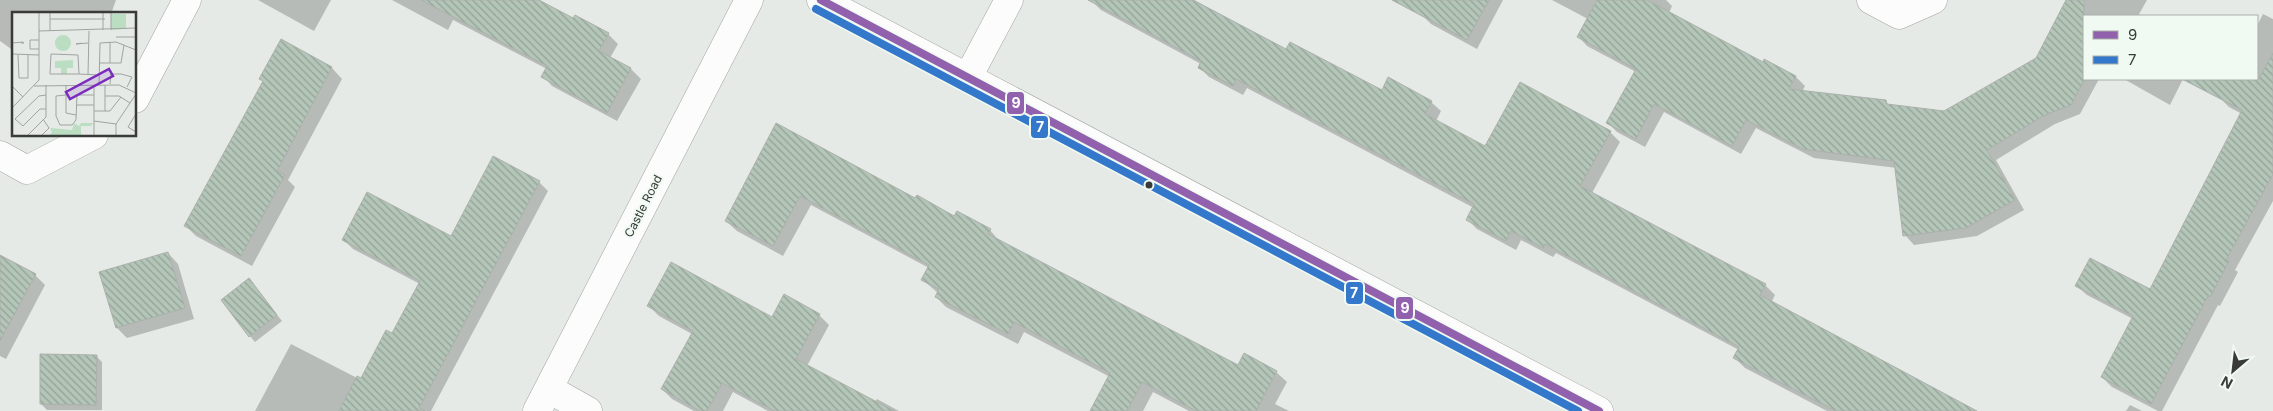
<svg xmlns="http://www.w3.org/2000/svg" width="2273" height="411" font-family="Inter,sans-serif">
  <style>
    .shadow { fill: #0003 }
    .building { fill: url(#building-back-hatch); stroke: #acb0ad }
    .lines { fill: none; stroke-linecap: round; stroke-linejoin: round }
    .minor-casing { stroke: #a3a6a3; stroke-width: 29 }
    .tertiary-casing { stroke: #a3a6a3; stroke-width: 29 }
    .minor { stroke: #fbfcfb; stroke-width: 28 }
    .tertiary { stroke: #fbfcfb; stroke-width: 28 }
    .bus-1-casing { stroke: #f1faf2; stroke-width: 11 }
    .bus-2-casing { stroke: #f1faf2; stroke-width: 11 }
    .bus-1 { stroke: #9161ad; stroke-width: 8 }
    .bus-2 { stroke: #3478cb; stroke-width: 8 }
    .bus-dot { fill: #383b38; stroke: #f1faf2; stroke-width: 2 }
    .labels { text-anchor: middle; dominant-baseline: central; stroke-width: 4; stroke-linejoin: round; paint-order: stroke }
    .street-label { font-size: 12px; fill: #383b38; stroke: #f1faf2 }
    .inset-road { fill: none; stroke: #a0a4a0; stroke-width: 1 }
    .view { fill: #7b2cbf; fill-opacity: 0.15; stroke: #7b2cbf; stroke-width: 2.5 }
    .inset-edge { fill: none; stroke: #383b38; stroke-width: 2.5 }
    .line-badge { stroke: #f1faf2; stroke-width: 2 }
    .badge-label { font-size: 14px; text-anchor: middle; font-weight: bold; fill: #fff }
  </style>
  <defs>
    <pattern id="building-back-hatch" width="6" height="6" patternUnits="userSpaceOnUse" patternTransform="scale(1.25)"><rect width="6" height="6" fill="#b4c6b8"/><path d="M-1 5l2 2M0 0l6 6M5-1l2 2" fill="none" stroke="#93a297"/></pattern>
  </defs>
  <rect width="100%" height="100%" fill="#e5eae6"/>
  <g class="shadow">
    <path d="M0,0H116L111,14H14V51L0,41Z"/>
    <path d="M258,0H331L314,31Z"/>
    <path d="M392,0H536L574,20L608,34L618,44L610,58L631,69L641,79L617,121L552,86L543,76L547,69L453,20L448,30Z"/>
    <path d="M1091,0H1194L1287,50L1382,92L1431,102L1441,111L1436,121L1486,148L1610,132L1620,142L1592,193L1765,285L1775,295L1771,303L1953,411H1827L1745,368L1735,358L1739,350L1556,253L1553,257L1521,240L1516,250L1477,229L1467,219L1474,208L1247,88L1243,95L1209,77L1199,67L1201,64L1101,10Z"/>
    <path d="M1430,0H1503L1477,49L1431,24L1422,15Z"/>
    <path d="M1552,0H1666L1672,6L1669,13L1764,63L1765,61L1796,77L1805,86L1802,92L1885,101L1890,106L1944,113L2037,59L2076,0H2147L2138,16H2084V79H2099L2080,114L2055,124L1996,160L2024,210L1977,236L1914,245L1905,235L1897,168L1814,158L1756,128L1741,154L1664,112L1645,147L1617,132L1608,123L1636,72L1587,46L1578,36L1588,19Z"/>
    <path d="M2263,14L2273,19V201L2235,270L2238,272L2220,306L2218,305L2162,411H2158L2112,387L2102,377L2133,319L2087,295L2077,286L2150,291L2242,114L2229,107L2219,97L2229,79H2257V26Z"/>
    <path d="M281,41L332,68L342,79L288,180L295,187L252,266L196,236L186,226L264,82L261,79Z"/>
    <path d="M2124,79H2183L2170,105Z"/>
    <path d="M777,124L916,200L955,218L990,230L1000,242L1238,367L1276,372L1287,382L1275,404L1289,411H1189L1153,392L1143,411H1097L1110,377L1024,332L1018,344L946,307L936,297L938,293L923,280L929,268L811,205L783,256L737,231L726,221Z"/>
    <path d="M539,182L548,191L431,411H255L291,344L361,380L393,335L420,284L353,249L344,240L451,237Z"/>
    <path d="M168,253L178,264L194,319L127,338L117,328Z"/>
    <path d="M0,256L35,275L45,285L6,359L0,356Z"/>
    <path d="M249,280L282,321L255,342L250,336Z"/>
    <path d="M649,306L773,318L819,315L829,325L807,366L875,402L877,399L899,411H768L733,392L723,411H694L672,399L662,389L692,334L659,316Z"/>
    <path d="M96,356L102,362V410H47L41,404Z"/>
    <path d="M2130,405L2142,411H2126Z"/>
  </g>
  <g class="building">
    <path d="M421,0H539L573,18L575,15L609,33L599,51L631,68L607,113L541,77L547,66Z"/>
    <path d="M1088,0H1193L1286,49L1290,42L1382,90L1388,77L1432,101L1425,114L1485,146L1520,82L1611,131L1580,186L1766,284L1760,295L1977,411H1836L1733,358L1739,347L1545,244L1543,248L1511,231L1506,241L1466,220L1474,204L1236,79L1233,86L1198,68L1201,61Z"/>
    <path d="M1392,0H1489L1467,40Z"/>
    <path d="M1597,0H1647L1763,62L1764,59L1796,76L1789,89L1886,100L1887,104L1944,111L2036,58L2066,0H2084V80L2071,105L2045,115L1987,150L2015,200L1966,228L1903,236L1894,161L1803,149L1746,120L1732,146L1654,104L1636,139L1606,123L1636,69L1577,37Z"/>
    <path d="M281,39L332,67L277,171L285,175L241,256L184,226L263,81L259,79Z"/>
    <path d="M2273,53V174L2226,260L2229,261L2210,297L2208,296L2151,404L2101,377L2133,316L2075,286L2090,258L2150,289L2242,110L2182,79H2259Z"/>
    <path d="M776,123L915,198L917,195L954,216L957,211L991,229L988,234L1238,365L1244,353L1277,371L1256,411H1196L1142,382L1127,411H1090L1110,373L1014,322L1008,334L935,297L939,289L921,280L929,265L800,196L773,246L725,221Z"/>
    <path d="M493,156L540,181L419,408L425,411H339L357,376L361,378L386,330L392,333L420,281L342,240L367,192L451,236Z"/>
    <path d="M168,252L185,308L116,328L99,272Z"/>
    <path d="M0,255L36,274L0,341Z"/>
    <path d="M671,262L772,317L784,294L820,314L796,359L894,411H775L722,383L707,411H700L661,389L693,331L647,306Z"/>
    <path d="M249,278L277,315L249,337L221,300Z"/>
    <path d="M40,354L97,355L96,405L40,404Z"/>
  </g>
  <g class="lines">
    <defs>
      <g id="minor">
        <path d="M1871,0L1899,15L1933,0"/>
        <path d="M968,77L1009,0"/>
        <path d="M135,99L187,0"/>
        <path d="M0,155L27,170L94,135"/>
        <path d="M549,389L588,411"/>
        <path d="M537,411L749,0"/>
      </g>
      <path id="tertiary" d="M821,0L1599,411"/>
    </defs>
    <use href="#minor" class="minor-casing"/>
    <use href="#tertiary" class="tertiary-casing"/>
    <use href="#minor" class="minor"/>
    <use href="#tertiary" class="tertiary"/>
    <defs>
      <path id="bus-1" d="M821,0L1599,411"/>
      <path id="bus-2" d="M816,9L1578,411"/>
    </defs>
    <use href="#bus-1" class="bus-1-casing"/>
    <use href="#bus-2" class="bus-2-casing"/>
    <use href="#bus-1" class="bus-1"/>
    <use href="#bus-2" class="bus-2"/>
  </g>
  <circle class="bus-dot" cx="1149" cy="185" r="4.5"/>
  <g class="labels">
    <g class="street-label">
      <text transform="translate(643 206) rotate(-63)">Castle Road</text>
    </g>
  </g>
  <g transform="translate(12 12)">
    <rect width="124" height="124" fill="#e5eae6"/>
    <path d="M99,2H114V17L99,18ZM43 31a8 8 0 1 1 16 0a8 8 0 1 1-16 0ZM61,48V56H55V62H49V56H43V49ZM62,111L67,114L69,111H81L79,114H69V124H37L40,120L38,116L60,118Z" fill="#bbdec2"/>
    <path class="inset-road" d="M99,0V18M38,7H93M91,18V0M27,19L124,16M38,19V0M104,25H124M0,31L11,30L12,31H9M69,31L64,32L76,31M27,37H18V28H27M0,42L27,43M39,42L66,43L67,62H38ZM6,43L7,66H16V43M87,51H109L112,33M98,51V30M67,62L87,63M76,63L77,19M98,72L99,62H109L120,65L115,75M54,73V101L64,103M82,73V124M87,73L88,31L104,30L124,38M93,73V99M0,74L11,85M22,74L107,73L124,81M54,83L44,84V104L48,113H60L64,108L65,83H82M93,84H107L118,91M64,93H82M0,96L27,68V0M34,97H28L11,114L3,107L27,84L34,83M82,99H98L109,85M124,102L116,115L124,120M82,109L104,112M15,124L34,105V73M29,124L37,116L31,107M104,124V112L124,82"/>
    <path class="view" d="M97,57L101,64L58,87L54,80Z"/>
    <rect width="124" height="124" class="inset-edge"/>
  </g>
  <g class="line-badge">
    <rect x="1006" y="91" width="19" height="24" rx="5" fill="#9161ad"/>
    <rect x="1030" y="115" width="19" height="24" rx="5" fill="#3478cb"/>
    <rect x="1345" y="281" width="19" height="24" rx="5" fill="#3478cb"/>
    <rect x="1395" y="296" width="19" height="24" rx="5" fill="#9161ad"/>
  </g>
  <g class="badge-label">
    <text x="1016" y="108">9</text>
    <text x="1040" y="132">7</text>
    <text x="1354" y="298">7</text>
    <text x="1405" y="313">9</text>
  </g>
  <rect x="2083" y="15" width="175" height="65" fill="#f1faf2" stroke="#a7aea8"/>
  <rect x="2093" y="31" width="25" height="8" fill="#9161ad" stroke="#a7aea8"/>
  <text x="2128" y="40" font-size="15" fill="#383b38">9</text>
  <rect x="2093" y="56" width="25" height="8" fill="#3478cb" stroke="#a7aea8"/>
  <text x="2128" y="65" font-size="15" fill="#383b38">7</text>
  <g transform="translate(2233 371) rotate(208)" stroke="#f1faf2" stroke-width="4" paint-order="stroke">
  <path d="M0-4L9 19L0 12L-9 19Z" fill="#383b38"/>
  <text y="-8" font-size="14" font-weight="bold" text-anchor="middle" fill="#383b38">N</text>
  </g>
</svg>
